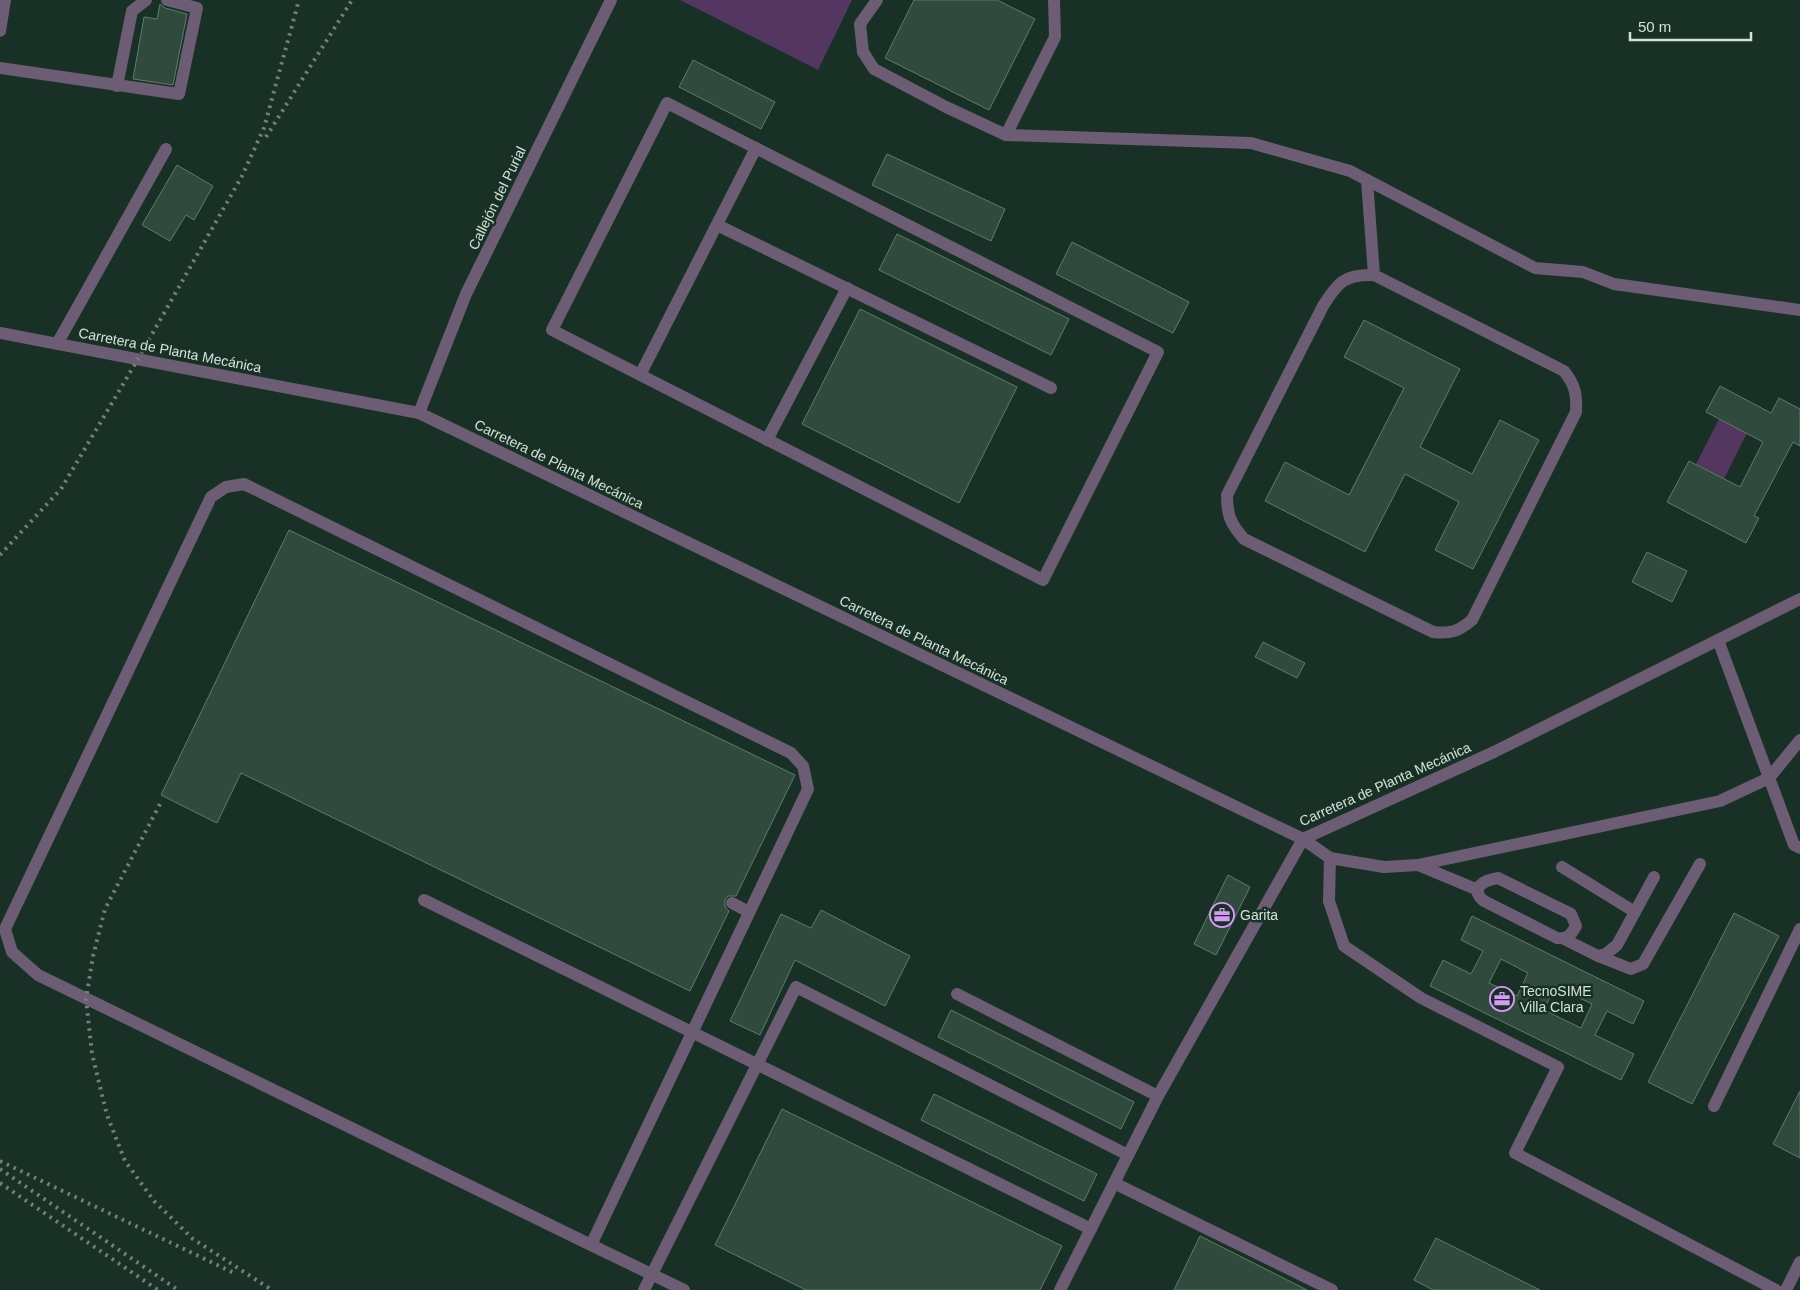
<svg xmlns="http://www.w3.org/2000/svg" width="1800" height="1290" font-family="Helvetica,sans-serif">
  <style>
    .green { fill: #533761 }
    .building { fill: #314a3e; stroke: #617b6d; fill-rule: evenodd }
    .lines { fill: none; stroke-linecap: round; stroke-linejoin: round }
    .minor { stroke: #6c5c74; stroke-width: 12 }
    .rail { stroke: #6e8278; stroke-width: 4; stroke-dasharray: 2.5 5; stroke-linecap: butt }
    .labels { text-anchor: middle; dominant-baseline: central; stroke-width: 5; stroke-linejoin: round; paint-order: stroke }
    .street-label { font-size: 14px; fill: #d3e2da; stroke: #183025 }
    .poi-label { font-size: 14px; fill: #d3e2da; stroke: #183025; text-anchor: start }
  </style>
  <rect width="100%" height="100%" fill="#183025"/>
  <g class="green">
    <path d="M680,0H852L818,70Z"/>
    <path d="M1719,419L1747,433L1724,479L1696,464Z"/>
  </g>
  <g class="building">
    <path d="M914,0H997L1035,19L989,110L885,58Z"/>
    <path d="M160,4L165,8L187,14L173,85L133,79L144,17L157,19Z"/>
    <path d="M693,60L775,102L761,129L679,87Z"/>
    <path d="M887,154L1005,209L991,241L872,185Z"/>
    <path d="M177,165L213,186L194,220L186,215L170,241L142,225Z"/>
    <path d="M897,234L1069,319L1051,355L879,270Z"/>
    <path d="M1072,242L1189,302L1173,333L1056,274Z"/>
    <path d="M860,309L1017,387L959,503L802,424Z"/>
    <path d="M1364,320L1460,369L1420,447L1472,474L1500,420L1539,440L1473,569L1435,550L1459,502L1405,474L1365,552L1265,501L1285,462L1349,495L1404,388L1344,357Z"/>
    <path d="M1720,386L1771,413L1779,398L1800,409V446L1793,442L1754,516L1759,518L1746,543L1667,502L1689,461L1740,487L1763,442L1706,412Z"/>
    <path d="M289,530L795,775L736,896H728L725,900V907L729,911L690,991L241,773L217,823L161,795Z"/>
    <path d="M1647,552L1687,571L1672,602L1632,582Z"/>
    <path d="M1263,642L1305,663L1297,678L1255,657Z"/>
    <path d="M1228,875L1250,887L1216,955L1194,944Z"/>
    <path d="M821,910L910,956L885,1006L795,960L760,1035L730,1021L781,914L811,928Z"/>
    <path d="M1734,913L1779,936L1692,1104L1648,1082Z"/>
    <path d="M1472,916L1644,1001L1633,1024L1607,1011L1595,1035L1634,1054L1621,1080L1430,986L1443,960L1471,974L1483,951L1461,940ZM1501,959L1528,973L1517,996L1489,983ZM1555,986L1592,1004L1581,1028L1544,1010Z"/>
    <path d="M951,1010L1134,1102L1121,1129L938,1037Z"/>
    <path d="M1800,1091V1158L1773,1144Z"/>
    <path d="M934,1094L1097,1174L1084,1201L921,1120Z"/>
    <path d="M782,1109L1062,1246L1040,1290H806L715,1245Z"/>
    <path d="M1200,1236L1307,1290H1174Z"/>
    <path d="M1436,1238L1540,1290H1433L1414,1280Z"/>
  </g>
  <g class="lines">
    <g class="minor">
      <path d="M877,0L860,24L863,52L874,69L946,107L1006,135L1251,143L1350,171L1535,268L1583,272L1614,284L1800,310"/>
      <path d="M0,31L5,0"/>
      <path d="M0,68L179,94L197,8L167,0"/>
      <path d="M117,86L132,11L146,0"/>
      <path d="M667,103L1158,352L1043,580L552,330Z"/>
      <path d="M1006,135L1055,37L1054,0"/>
      <path d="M1367,180L1374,275C1345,274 1338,282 1323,306L1227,495C1227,515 1230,523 1244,539L1433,632C1451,634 1459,631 1472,620L1576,412C1577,394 1575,385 1564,371L1374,275"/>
      <path d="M717,225L1051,388"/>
      <path d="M0,333L419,413L1303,839L1494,752L1800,599"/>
      <path d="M57,344L166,149"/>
      <path d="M640,375L756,148"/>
      <path d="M419,413L466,294L611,0"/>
      <path d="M767,440L847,288"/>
      <path d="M1718,640L1794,845L1800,848"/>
      <path d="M1330,858L1329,901L1344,946L1421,998L1558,1067L1515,1153L1776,1290"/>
      <path d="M1418,865L1478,890"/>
      <path d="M1562,867L1635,912"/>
      <path d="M1498,878L1571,914L1576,926C1571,935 1568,939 1557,938L1484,901C1468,888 1485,880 1498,878Z"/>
      <path d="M424,900L1091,1229"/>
      <path d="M732,903L749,912"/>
      <path d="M1564,939L1598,956L1606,954L1617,945L1654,877"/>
      <path d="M1598,956L1631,969L1643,964L1700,864"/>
      <path d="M957,994L1158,1096"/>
      <path d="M1714,1106L1800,929"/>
      <path d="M1114,1183L1332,1290"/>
      <path d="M591,1245L808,789L803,766L791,753L244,484L226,487L211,497L5,929L12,952L38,975L591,1245L684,1290"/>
      <path d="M644,1290L796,987L1128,1155"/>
      <path d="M1060,1290L1158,1096L1303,839L1330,858L1384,867L1418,865L1720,801L1769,778L1800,740"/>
      <path d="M1786,1290L1800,1262"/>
    </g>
    <g class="rail">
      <path d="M266,137L352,0"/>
      <path d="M0,555L61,489L138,359L242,176L264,128L299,0"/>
      <path d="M160,804L105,909L93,956L86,999L92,1054L107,1115L125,1161L154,1201L193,1239L272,1290"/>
      <path d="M0,1161L234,1273"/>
      <path d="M0,1169L178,1290"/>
      <path d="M0,1183L158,1290"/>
    </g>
  </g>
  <defs>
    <symbol id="office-ring" viewBox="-11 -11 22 22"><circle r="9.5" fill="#183025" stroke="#d99af7" stroke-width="1.5"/><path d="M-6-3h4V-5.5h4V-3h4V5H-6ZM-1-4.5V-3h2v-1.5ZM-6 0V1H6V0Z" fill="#d99af7"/></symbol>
  </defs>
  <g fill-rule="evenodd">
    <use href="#office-ring" x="1208" y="901" width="28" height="28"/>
    <use href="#office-ring" x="1488" y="985" width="28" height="28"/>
  </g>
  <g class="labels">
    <g class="street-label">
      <text transform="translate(497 198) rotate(-64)">Callejón del Purial</text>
      <text transform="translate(170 350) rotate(11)">Carretera de Planta Mecánica</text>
      <text transform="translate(559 464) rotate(26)">Carretera de Planta Mecánica</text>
      <text transform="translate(924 640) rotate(26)">Carretera de Planta Mecánica</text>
      <text transform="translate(1385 784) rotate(-24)">Carretera de Planta Mecánica</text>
    </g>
    <g class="poi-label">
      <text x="1240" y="915">Garita</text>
      <text x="1520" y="991">TecnoSIME<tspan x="1520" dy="16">Villa Clara</tspan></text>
    </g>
  </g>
  <path d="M1630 32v8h121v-8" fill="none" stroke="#d3e2da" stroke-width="2.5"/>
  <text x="1638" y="32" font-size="15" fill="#d3e2da" stroke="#183025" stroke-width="4" paint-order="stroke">50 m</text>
</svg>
